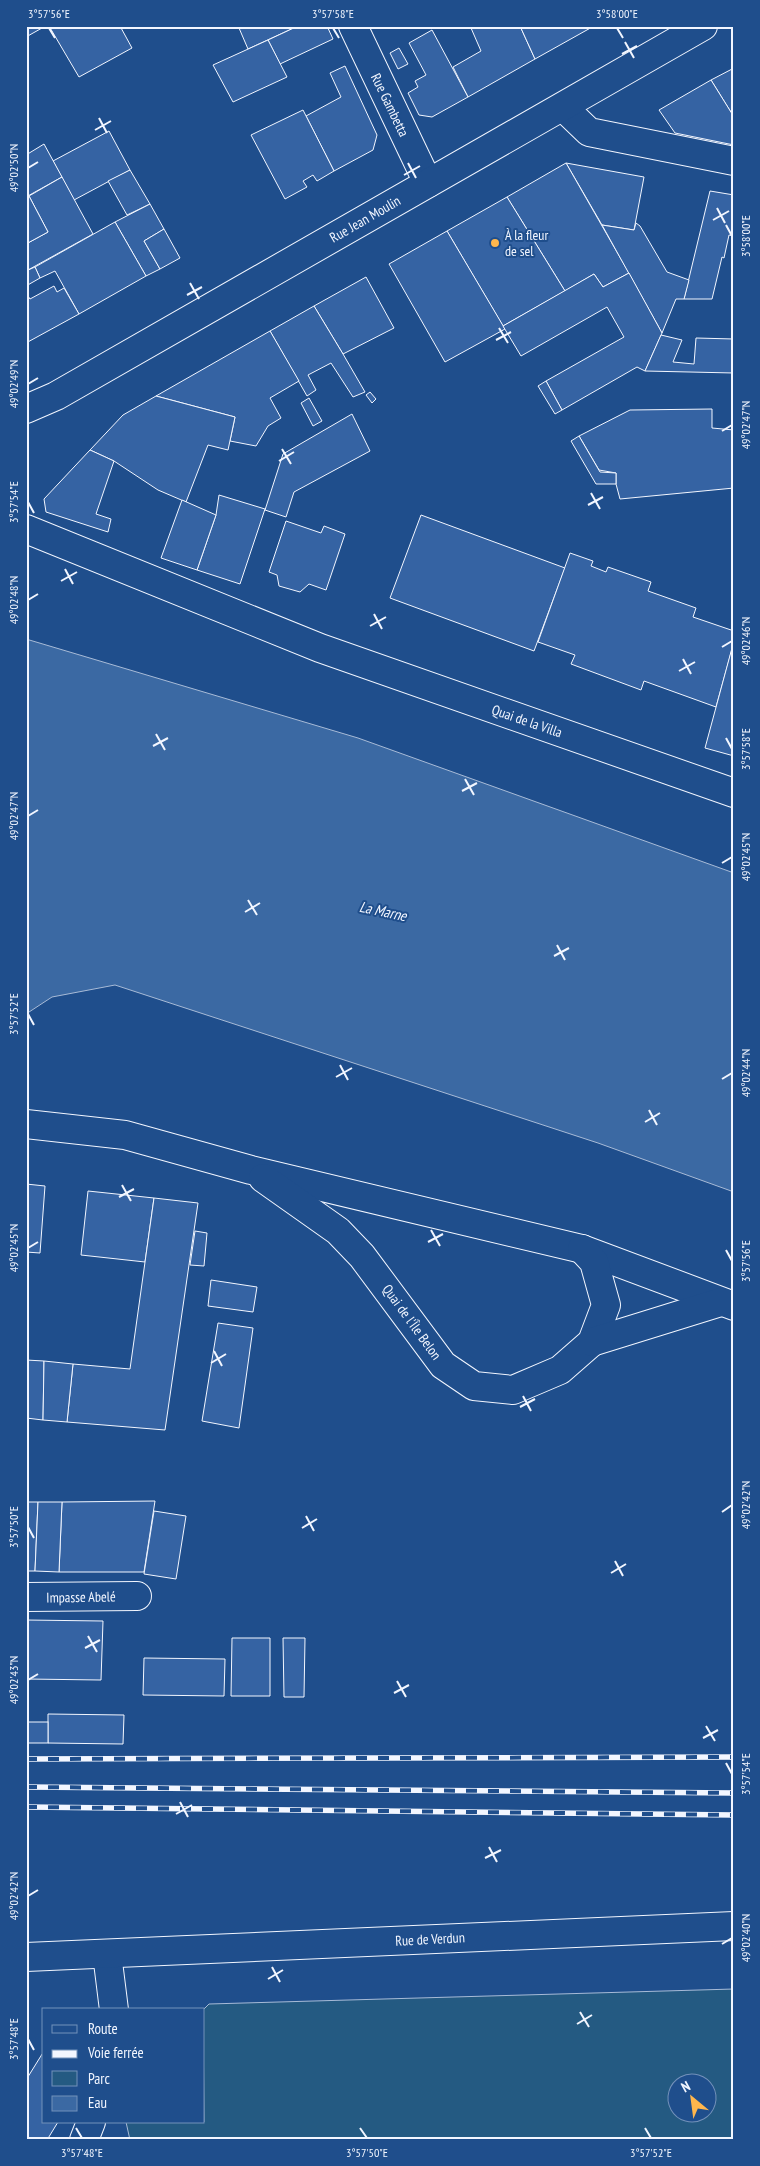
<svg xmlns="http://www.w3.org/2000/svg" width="760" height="2166" font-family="'PT Sans Narrow',sans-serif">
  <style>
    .green { fill: #245a82; stroke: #a8bbd7; fill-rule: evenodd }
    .water { fill: #3b69a3; stroke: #a8bbd7 }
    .building { fill: #3563a3; stroke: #f2f6ff }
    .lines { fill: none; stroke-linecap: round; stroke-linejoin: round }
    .minor-casing { stroke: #f2f6ff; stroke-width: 30 }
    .major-casing { stroke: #f2f6ff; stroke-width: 30 }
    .minor { stroke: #1f4e8c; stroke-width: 28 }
    .major { stroke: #1f4e8c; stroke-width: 28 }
    .rail-casing { stroke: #f2f6ff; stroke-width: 5.5 }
    .rail { stroke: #1f4e8c; stroke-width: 4; stroke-dasharray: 11; stroke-linecap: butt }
    .ticks { fill: none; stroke: #f2f6ff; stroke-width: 2 }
    .poi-dot { fill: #ffb74d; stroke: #1f4e8c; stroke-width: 2 }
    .labels { text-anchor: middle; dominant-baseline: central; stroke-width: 4; stroke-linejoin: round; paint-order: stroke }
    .street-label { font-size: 14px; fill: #f2f6ff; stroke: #1f4e8c }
    .poi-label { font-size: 14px; fill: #f2f6ff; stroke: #1f4e8c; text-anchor: start }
    .water-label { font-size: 15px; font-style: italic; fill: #f2f6ff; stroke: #1f4e8c }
    .neatline { fill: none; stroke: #f2f6ff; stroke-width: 2 }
    .ticks-label { font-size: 12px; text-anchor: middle; fill: #f2f6ff }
  </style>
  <rect width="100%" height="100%" fill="#1f4e8c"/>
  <path class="green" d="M734,1989V2140H130L126,2122H204L203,2010L209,2004ZM678,2084H708V2114H678Z"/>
  <path class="water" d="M26,639L358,738L734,873V1192L598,1143L115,985L52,997L26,1014Z"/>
  <g class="building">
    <path d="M26,26H41L42,28L26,37Z"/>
    <path d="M49,26H120L132,48L79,77Z"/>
    <path d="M242,26H298L248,49L239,28Z"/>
    <path d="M298,26H327L333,39L280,64L268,40Z"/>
    <path d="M474,26H520L535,59L468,97L453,67L481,51L471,28Z"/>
    <path d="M520,26H594L535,59Z"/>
    <path d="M432,30L468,97L432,117L419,115L408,93L418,87L415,81L426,75L409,43Z"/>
    <path d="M268,40L287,77L233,102L213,65Z"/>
    <path d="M399,48L408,64L398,69L390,53Z"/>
    <path d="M345,66L377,135L373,150L334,171L306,116L341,97L330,73Z"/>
    <path d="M734,68V117L711,80Z"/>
    <path d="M711,80L734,117V145L675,133L659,110Z"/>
    <path d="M303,110L334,171L317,181L313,175L303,181L307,187L285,199L251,135Z"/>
    <path d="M109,131L130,170L74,200L53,161Z"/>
    <path d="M44,144L62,177L26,197V155Z"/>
    <path d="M566,163L644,177L634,230L602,225Z"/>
    <path d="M566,163L629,273L603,287L594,274L565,291L507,197Z"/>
    <path d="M130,170L150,204L127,215L108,181Z"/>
    <path d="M62,177L93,234L28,270L26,244L48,232L29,196Z"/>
    <path d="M710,191L734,195V236L729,235L724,258L722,257L712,299H684Z"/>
    <path d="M29,196L48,232L26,244V197Z"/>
    <path d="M507,197L565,291L503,326L447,231Z"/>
    <path d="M150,204L164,229L144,241L160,269L146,276L115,222Z"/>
    <path d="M115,222L146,276L79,314L55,271L40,278L35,267Z"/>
    <path d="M636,223L640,226L667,272L689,280L684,299H676L662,333L602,225L634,230Z"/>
    <path d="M164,229L180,258L160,269L144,241Z"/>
    <path d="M447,231L505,329L445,362L389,264Z"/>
    <path d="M35,267L40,278L26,286V271Z"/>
    <path d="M629,273L662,333L645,371L637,367L562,410L546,381L624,337L607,307L521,356L503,326L594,274L603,287Z"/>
    <path d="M366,277L394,328L343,354L314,306Z"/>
    <path d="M54,286L57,292L64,288L79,314L26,343V293L30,299Z"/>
    <path d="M314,306L343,354L365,392L353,397L331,363L308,375L316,390L307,396L270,331Z"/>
    <path d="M270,331L299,381L270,398L281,418L268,426L256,446L230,441L235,417L156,396Z"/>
    <path d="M661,335L682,340L673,362L694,364L696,338L734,339V373L645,371Z"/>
    <path d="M546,381L562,410L555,414L538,386Z"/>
    <path d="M370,392L376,399L372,403L366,395Z"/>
    <path d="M156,396L235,417L228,450L208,445L186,502L158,490L114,461L90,450L123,415Z"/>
    <path d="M309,398L322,421L313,426L301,403Z"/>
    <path d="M712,409V428L734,430V488L620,499L616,484V473L599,470L579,436L630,410Z"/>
    <path d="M352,414L370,451L294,492L286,517L265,510L283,454Z"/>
    <path d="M579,436L600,472L616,473V484H596L571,441Z"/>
    <path d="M90,450L114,461L96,514L111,519L108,532L46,512L44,499Z"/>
    <path d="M219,495L265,509L240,584L197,570L216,515Z"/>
    <path d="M182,500L216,515L197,570L161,558Z"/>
    <path d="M421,515L565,568L534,651L390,598Z"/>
    <path d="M286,521L321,533L324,526L345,534L326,590L309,584L300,592L279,586L277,575L269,572Z"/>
    <path d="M570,553L593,561L591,566L606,572L608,567L651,582L648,591L696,608L693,617L734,631V642L716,707L644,681L641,690L571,664L575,655L538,642Z"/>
    <path d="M732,648H734V756L705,748Z"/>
    <path d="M26,1184L45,1186L40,1253L26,1252Z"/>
    <path d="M88,1191L154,1198L145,1262L81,1255Z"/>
    <path d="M154,1198L198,1203L165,1430L67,1422L73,1364L130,1369Z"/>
    <path d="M195,1231L207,1233L204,1266L190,1265Z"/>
    <path d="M211,1280L257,1287L253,1312L208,1306Z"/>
    <path d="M218,1323L253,1328L239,1428L202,1421Z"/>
    <path d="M26,1360L44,1361L43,1420L26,1418Z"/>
    <path d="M44,1361L73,1364L67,1422L43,1420Z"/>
    <path d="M155,1501L144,1572H59L62,1502Z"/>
    <path d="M26,1502H38L35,1571H26Z"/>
    <path d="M38,1502H62L59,1572L35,1571Z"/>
    <path d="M154,1511L186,1516L176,1579L144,1574Z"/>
    <path d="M26,1620L103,1621L101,1680L26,1679Z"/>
    <path d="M232,1638H270V1696H231Z"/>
    <path d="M283,1638H305L304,1697H284Z"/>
    <path d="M144,1658L225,1659L224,1696L143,1695Z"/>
    <path d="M48,1714L124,1715L123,1744L48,1743Z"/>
    <rect x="26" y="1722" width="22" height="21"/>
    <path d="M44,2051V2122H58L47,2140H26V2080Z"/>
  </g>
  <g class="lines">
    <defs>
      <g id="minor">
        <path d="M353,26L428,183"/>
        <path d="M563,107L589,132L734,161"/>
        <path d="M26,529L320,648L734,793"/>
        <path d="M26,1124L125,1135L251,1170L582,1249L734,1306"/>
        <path d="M263,1178L338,1231L362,1256L443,1365L474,1386L513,1390L560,1370L592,1342L606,1305L594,1262L582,1249"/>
        <path d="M592,1342L721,1302"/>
        <path d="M26,1597L137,1596"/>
        <path d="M107,1954L114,2010"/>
        <path d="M84,2140L91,2122"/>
      </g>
      <g id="major">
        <path d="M26,409L56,396L703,26"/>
        <path d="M26,1957L734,1926"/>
      </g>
    </defs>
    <use href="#minor" class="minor-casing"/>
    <use href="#major" class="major-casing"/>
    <use href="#minor" class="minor"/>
    <use href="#major" class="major"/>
    <defs>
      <g id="rail">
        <path d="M26,1759L734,1757"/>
        <path d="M26,1787L734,1793"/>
        <path d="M26,1807L734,1815"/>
      </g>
    </defs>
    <use href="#rail" class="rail-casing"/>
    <use href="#rail" class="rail"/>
  </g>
  <path class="ticks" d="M49,28L55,38M333,28L339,38M617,28L623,38M625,42L634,58M622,54L637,46M99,118L107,133M95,130L111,121M408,163L416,178M28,168L38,162M404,175L420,166M717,208L725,223M713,220L729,211M726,225L732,236M190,283L199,299M187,295L202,287M499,328L508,343M496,340L511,332M28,384L38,378M722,431L732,425M282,449L291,464M279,461L294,452M591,493L600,509M28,502L34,513M588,505L603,497M65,569L73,584M61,581L77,572M28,600L38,594M374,614L382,629M370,626L386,617M722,647L732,641M683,659L691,674M679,671L695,662M156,734L165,750M726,738L732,749M153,746L168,738M465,779L474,795M462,791L477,783M28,816L38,810M722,863L732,857M248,900L257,915M245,912L260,903M557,945L565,960M554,956L569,948M28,1014L34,1025M340,1065L348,1080M336,1077L352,1068M722,1079L732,1073M649,1110L657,1125M645,1122L660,1113M122,1185L131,1201M119,1197L134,1189M431,1230L440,1246M428,1242L443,1234M28,1248L38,1242M726,1250L732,1261M214,1351L222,1366M211,1363L226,1354M523,1396L531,1411M520,1407L535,1399M722,1512L732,1505M306,1516L314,1531M28,1527L34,1538M302,1528L317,1519M615,1561L623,1576M611,1573L626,1564M88,1636L97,1652M85,1648L100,1640M28,1680L38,1674M397,1681L406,1697M394,1693L409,1685M706,1726L715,1741M703,1738L718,1730M726,1763L732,1774M180,1802L188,1817M176,1814L192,1805M489,1847L497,1862M485,1858L501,1850M28,1896L38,1890M722,1944L732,1938M272,1967L280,1982M268,1979L283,1970M580,2012L589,2027M577,2024L592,2015M28,2039L34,2050M76,2128L82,2138M360,2128L367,2138M645,2128L651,2138"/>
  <circle class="poi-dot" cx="495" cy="243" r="5"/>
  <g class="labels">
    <g class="street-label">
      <text transform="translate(390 105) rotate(64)">Rue Gambetta</text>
      <text transform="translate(365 219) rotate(-30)">Rue Jean Moulin</text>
      <text transform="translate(527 721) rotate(19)">Quai de la Villa</text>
      <text transform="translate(412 1322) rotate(54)">Quai de l'Île Belon</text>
      <text transform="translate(81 1597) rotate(-1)">Impasse Abelé</text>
      <text transform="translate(430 1939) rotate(-3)">Rue de Verdun</text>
    </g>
    <g class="poi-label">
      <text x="505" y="235">À la fleur<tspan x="505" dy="16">de sel</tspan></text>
    </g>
    <g class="water-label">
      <text transform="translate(383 911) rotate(12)">La Marne</text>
    </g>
  </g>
  <rect width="760" height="2166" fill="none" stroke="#1f4e8c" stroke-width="55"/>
  <rect x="42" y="2008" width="162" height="115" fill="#1f4e8c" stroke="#7391ba"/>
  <rect x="52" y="2025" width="25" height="8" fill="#1f4e8c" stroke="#7391ba"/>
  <text x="88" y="2034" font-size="15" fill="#f2f6ff">Route</text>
  <rect x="52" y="2050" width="25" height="8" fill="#f2f6ff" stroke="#7391ba"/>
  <text x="88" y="2058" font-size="15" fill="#f2f6ff">Voie ferrée</text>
  <rect x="52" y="2071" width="25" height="15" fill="#245a82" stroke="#7391ba"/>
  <text x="88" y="2084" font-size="15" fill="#f2f6ff">Parc</text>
  <rect x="52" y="2096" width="25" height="15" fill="#3b69a3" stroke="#7391ba"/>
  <text x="88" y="2108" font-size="15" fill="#f2f6ff">Eau</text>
  <g transform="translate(692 2098) rotate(331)"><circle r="24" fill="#1f4e8c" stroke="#7391ba"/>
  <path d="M0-4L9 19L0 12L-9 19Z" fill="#ffb74d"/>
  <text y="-8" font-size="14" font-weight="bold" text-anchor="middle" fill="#f2f6ff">N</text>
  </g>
  <rect x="28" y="28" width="704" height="2110" class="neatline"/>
  <g class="ticks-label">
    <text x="49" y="18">3°57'56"E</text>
    <text x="333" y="18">3°57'58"E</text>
    <text x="617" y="18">3°58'00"E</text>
    <text transform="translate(14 168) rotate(-90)" y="4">49°02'50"N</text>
    <text transform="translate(746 236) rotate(-90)" y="4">3°58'00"E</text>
    <text transform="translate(14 384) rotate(-90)" y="4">49°02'49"N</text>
    <text transform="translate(746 425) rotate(-90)" y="4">49°02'47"N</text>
    <text transform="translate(14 502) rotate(-90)" y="4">3°57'54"E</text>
    <text transform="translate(14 600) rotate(-90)" y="4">49°02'48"N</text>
    <text transform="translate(746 641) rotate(-90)" y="4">49°02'46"N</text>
    <text transform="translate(746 749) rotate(-90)" y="4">3°57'58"E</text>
    <text transform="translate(14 816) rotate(-90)" y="4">49°02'47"N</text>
    <text transform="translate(746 857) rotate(-90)" y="4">49°02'45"N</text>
    <text transform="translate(14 1014) rotate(-90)" y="4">3°57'52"E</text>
    <text transform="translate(746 1073) rotate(-90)" y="4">49°02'44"N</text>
    <text transform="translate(14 1248) rotate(-90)" y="4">49°02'45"N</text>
    <text transform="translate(746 1261) rotate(-90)" y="4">3°57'56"E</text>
    <text transform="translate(746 1505) rotate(-90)" y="4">49°02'42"N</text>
    <text transform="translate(14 1527) rotate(-90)" y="4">3°57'50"E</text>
    <text transform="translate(14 1680) rotate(-90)" y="4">49°02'43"N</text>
    <text transform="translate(746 1774) rotate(-90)" y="4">3°57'54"E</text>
    <text transform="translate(14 1896) rotate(-90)" y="4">49°02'42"N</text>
    <text transform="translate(746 1938) rotate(-90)" y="4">49°02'40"N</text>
    <text transform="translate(14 2039) rotate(-90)" y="4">3°57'48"E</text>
    <text x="82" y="2157">3°57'48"E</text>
    <text x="367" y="2157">3°57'50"E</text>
    <text x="651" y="2157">3°57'52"E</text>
  </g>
</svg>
